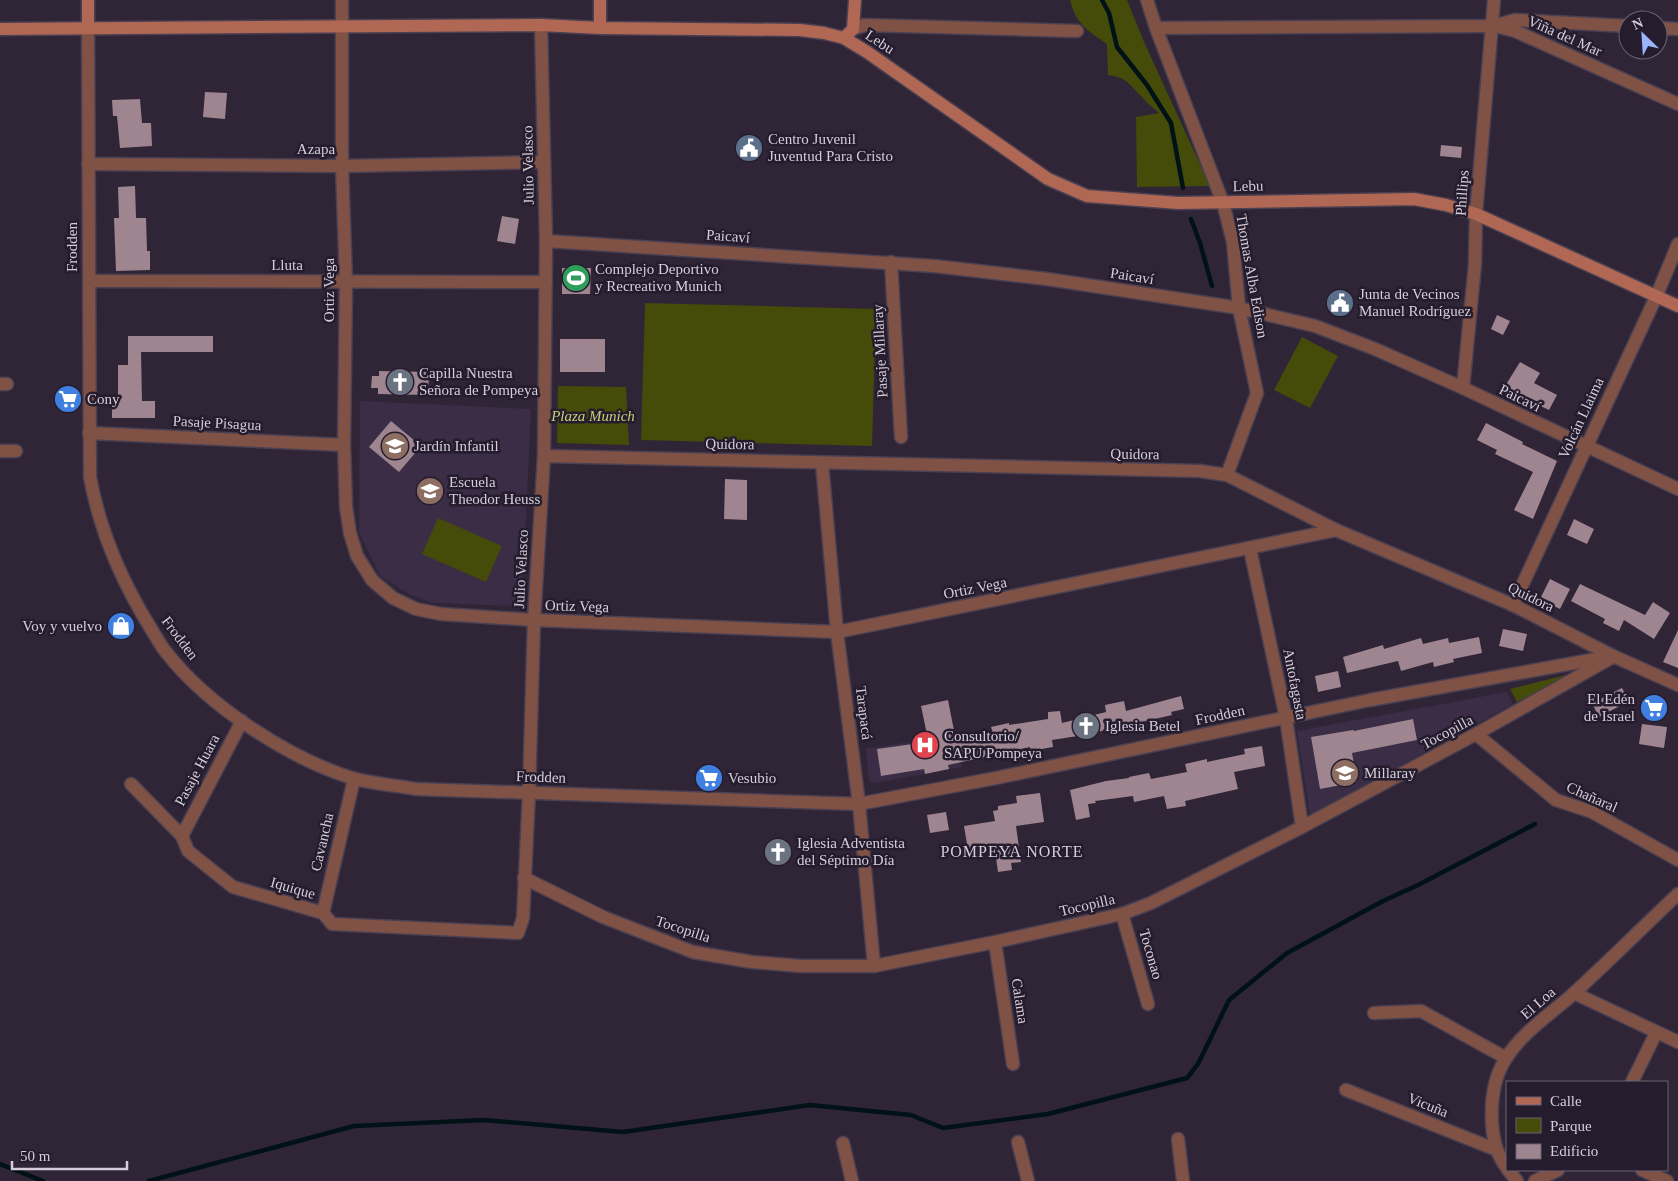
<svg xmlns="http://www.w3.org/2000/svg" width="1678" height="1181" font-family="Georgia,serif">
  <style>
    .built { fill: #3a2d45 }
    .green { fill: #454b09 }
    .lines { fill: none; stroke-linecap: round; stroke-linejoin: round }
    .stream { stroke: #001216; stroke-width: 4.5 }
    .building { fill: #9e8590 }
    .minor-casing { stroke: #4a4051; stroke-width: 15 }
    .tertiary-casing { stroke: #4a4051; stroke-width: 15 }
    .secondary-casing { stroke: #4a4051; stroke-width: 15 }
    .minor { stroke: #805246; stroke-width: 12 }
    .tertiary { stroke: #805246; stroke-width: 12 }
    .secondary { stroke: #b06754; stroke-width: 12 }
    .labels { text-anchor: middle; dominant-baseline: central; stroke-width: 5; stroke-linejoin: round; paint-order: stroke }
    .street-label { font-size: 15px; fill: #d5ceda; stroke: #251c2d }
    .poi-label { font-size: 15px; fill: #d5ceda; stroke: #251c2d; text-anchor: start }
    .park-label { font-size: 15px; font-style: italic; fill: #c5d177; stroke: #251c2d }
    .neighbourhood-label { font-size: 16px; letter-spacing: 1px; fill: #d5ceda; stroke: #251c2d }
  </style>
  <rect width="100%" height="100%" fill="#2f2537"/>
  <g class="built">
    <path d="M360,401L531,409L522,602L517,606L433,603L409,594L380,576L359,532Z"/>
    <path d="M1507,692L1513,704L1310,815L1297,731Z"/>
    <path d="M948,700L962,767L874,783L869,781L866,749L928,739L921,706Z"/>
  </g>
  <g class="green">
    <path d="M1070,0H1127L1144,42L1210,186L1137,187L1136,117L1159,113C1153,108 1146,102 1141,96C1129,84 1126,77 1108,75L1107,44C1088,31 1076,24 1070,0Z"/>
    <path d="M645,303L876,309L872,446L641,440Z"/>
    <path d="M1302,337L1338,356L1310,408L1274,390Z"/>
    <path d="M558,386L626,387L629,445L557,443Z"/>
    <path d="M438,518L502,546L486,582L422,554Z"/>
    <path d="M1574,673L1517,702L1510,689Z"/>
  </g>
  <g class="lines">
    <g class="stream">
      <path d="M1102,0L1109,13L1117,47L1147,85L1171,123L1183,188"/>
      <path d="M1191,219L1200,243L1212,286"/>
      <path d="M0,1164L43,1181"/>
      <path d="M149,1181L354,1126L484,1120L623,1132L810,1105L911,1115L943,1128L1048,1114L1187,1078L1198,1064L1229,1000L1287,953L1383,901L1418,885L1535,824"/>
    </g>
  </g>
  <g class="building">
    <path d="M205,92L227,93L225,119L203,117Z"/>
    <path d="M140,99L142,123H151L152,146L120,148L117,116H113L112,100Z"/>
    <path d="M1441,145L1462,147L1461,158L1440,156Z"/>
    <path d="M135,186L136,218H146L147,251H150V270L116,271L114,218H119L118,187Z"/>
    <path d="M502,216L519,219L515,244L497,241Z"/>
    <path d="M562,268H591L590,294H562Z"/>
    <path d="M1497,315L1510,321L1503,335L1491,329Z"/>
    <path d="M128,336H213V352H141L142,401H155V418H112V401H118V365H128Z"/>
    <rect x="560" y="339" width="45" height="33"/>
    <path d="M1520,362L1540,373L1534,383L1557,395L1549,410L1532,402L1533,400L1511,390L1507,383Z"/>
    <path d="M379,371L429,372L428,395L378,394V388H371L372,376H379Z"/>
    <path d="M391,421L421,446L399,472L369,447Z"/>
    <path d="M1486,423L1523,442L1522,444L1557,461L1533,519L1514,510L1533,472L1495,454L1497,450L1477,440Z"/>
    <path d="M725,479L747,480V520L724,519Z"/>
    <path d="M1574,519L1594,529L1587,544L1567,535Z"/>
    <path d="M1550,579L1570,589L1560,609L1540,599Z"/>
    <path d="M1580,584L1645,615L1653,602L1670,613L1654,639L1624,620L1619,631L1603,623L1605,619L1571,601Z"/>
    <path d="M1503,629L1527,634L1523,651L1499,646Z"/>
    <path d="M1678,630V668L1663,662Z"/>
    <path d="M1479,637L1482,653L1453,659L1454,662L1434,667L1433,662L1401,671L1398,661L1347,673L1343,657L1383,645L1384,649L1421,638L1423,644L1448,638L1449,643Z"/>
    <path d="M1338,671L1341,687L1318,692L1315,676Z"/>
    <path d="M1622,688L1629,701L1599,717L1592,703Z"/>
    <path d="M1181,696L1184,709L1171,712L1172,715L1084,735L1052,740L1053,747L1030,751V747L948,765L949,769L925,774L924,769L881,776L877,749L920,743V740L928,739L921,706L948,700L956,741L993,733L991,727L1009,723V725L1048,719V712L1060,711L1062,723L1106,712L1105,705L1124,701L1126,711Z"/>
    <path d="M1413,719L1417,740L1352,753L1357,782L1320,789L1311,737L1353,730L1354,731Z"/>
    <path d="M1642,724L1667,727L1664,748L1639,744Z"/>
    <path d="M1262,746L1265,766L1234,772L1238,789L1185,801L1186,806L1167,809L1164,796L1134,802L1133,796L1095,801L1096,803L1088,804L1090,817L1076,820L1070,790L1106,781L1129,778V777L1149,773L1151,779L1187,772L1185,764L1207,759V762L1245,754L1244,749Z"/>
    <path d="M1040,793L1044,822L1016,826L1021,862L1011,863L1012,870L998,872L995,851L969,856L964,826L995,821L993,811L998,810V806L1017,803L1016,796Z"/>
    <path d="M946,812L949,830L930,833L927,815Z"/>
  </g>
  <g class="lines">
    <defs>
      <g id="minor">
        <path d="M342,0V166L346,282L344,445L346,507L350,533L357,556L372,580L393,598L416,609L441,614L534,620L837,632L1336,530"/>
        <path d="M1147,0L1156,28L1223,203L1233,242L1239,308L1257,393L1227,475"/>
        <path d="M1495,26L1515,31L1678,104"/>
        <path d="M1156,28L1493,26L1515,20L1628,26"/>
        <path d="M1658,28L1678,29"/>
        <path d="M853,29L864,25L1077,31"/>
        <path d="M88,164L342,166L544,162"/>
        <path d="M546,241L934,266L1047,279L1239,308L1315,326L1375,349L1463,388L1678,489"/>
        <path d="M891,262L901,437"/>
        <path d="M89,281L546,282"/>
        <path d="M0,384H7"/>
        <path d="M1463,388L1475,264L1476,214L1494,0"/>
        <path d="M89,433L344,445"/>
        <path d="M0,451H16"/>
        <path d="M544,456L1200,471L1227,475L1336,530L1513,605L1613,656"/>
        <path d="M822,463L837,632L859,804L874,966"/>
        <path d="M1250,549L1286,718L1302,827"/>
        <path d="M1513,605L1656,297L1678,244"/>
        <path d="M1476,734L1556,800L1592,812L1678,860"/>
        <path d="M131,784L182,836L188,851L233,887L323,913L332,924L518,933L523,918L529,793"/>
        <path d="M182,836L242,721"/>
        <path d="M524,878L603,917L693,952L752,962L800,966H874L995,942L1122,914L1151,903L1302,827L1476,734L1611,658"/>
        <path d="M323,913L354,779"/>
        <path d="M1122,914L1148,1004"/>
        <path d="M995,942L1013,1064"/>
        <path d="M1574,993L1678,1042"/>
        <path d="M1374,1013L1421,1011L1506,1058"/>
        <path d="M1632,1082L1656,1033"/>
        <path d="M1346,1090L1497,1150"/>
        <path d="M1178,1139L1183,1181"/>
        <path d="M1018,1142L1028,1181"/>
        <path d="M843,1143L852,1181"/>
        <path d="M1507,1168C1486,1142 1488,1087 1505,1060C1521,1033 1551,1014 1573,994C1609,961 1643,927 1678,894"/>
        <path d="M1508,1170L1517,1181"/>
        <path d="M1642,1170L1667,1181"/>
        <path d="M1535,1181L1558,1170"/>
      </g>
      <g id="tertiary">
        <path d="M88,27L90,477C100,532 121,580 150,627C155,635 160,645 166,652C208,706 288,758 352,778C372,784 395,785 416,789L859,804L996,778L1370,700L1613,656L1678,685"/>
        <path d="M529,793L534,620L544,456L546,241L541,25"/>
      </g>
      <g id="secondary">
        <path d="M600,0V28"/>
        <path d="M88,27V0"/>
        <path d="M0,29L541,25L600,28L800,30L824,33L844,38L867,52L1048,179L1087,196L1178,203L1414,199L1446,205L1476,214L1678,306"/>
        <path d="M844,38L853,29L855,0"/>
      </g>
    </defs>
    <use href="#minor" class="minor-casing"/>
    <use href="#tertiary" class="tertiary-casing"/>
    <use href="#secondary" class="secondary-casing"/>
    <use href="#minor" class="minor"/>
    <use href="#tertiary" class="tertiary"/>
    <use href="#secondary" class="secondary"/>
  </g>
  <defs>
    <symbol id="civic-disc" viewBox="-11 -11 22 22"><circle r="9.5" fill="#5c6f8a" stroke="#251c2d"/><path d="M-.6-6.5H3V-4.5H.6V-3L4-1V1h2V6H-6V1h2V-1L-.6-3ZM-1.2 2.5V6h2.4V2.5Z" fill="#fff"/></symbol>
    <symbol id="stadium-disc" viewBox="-11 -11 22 22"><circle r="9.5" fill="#2e9e5b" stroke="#251c2d"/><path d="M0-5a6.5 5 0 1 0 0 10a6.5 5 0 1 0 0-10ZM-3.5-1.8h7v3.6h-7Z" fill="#fff"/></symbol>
    <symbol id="church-disc" viewBox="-11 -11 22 22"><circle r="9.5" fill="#6b7280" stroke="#251c2d"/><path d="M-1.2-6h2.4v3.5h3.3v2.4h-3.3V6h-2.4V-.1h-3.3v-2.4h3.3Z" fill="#fff"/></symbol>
    <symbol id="supermarket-disc" viewBox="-11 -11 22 22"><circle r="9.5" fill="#3f7fe0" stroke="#251c2d"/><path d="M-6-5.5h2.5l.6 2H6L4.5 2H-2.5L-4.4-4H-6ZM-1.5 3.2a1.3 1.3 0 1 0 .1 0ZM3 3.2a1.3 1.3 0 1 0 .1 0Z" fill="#fff"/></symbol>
    <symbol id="school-disc" viewBox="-11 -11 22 22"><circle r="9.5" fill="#8d6e63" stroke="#251c2d"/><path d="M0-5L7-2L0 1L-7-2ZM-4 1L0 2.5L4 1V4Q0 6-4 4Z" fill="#fff"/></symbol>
    <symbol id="shop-disc" viewBox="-11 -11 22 22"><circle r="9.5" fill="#3f7fe0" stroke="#251c2d"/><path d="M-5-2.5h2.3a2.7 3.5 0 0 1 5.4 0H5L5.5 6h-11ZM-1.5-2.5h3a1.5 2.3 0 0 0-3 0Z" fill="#fff"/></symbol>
    <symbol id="hospital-disc" viewBox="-11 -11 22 22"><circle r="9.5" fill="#e0444e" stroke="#251c2d"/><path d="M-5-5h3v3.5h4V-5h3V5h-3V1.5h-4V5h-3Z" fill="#fff"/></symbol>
  </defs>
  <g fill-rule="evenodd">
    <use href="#civic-disc" x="733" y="132" width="32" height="32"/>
    <use href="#stadium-disc" x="560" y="262" width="32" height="32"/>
    <use href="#civic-disc" x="1324" y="287" width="32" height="32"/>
    <use href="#church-disc" x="384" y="366" width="32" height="32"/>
    <use href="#supermarket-disc" x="52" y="383" width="32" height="32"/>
    <use href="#school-disc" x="379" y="430" width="32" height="32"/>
    <use href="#school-disc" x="414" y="475" width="32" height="32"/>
    <use href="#shop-disc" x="105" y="610" width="32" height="32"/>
    <use href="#supermarket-disc" x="1638" y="692" width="32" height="32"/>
    <use href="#church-disc" x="1070" y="710" width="32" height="32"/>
    <use href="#hospital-disc" x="909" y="729" width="32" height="32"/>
    <use href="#school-disc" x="1329" y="757" width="32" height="32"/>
    <use href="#supermarket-disc" x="693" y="762" width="32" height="32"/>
    <use href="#church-disc" x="762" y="836" width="32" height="32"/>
  </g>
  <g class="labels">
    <g class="street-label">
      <text transform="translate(1565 36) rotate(24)">Viña del Mar</text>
      <text transform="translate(880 42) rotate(33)">Lebu</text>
      <text x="316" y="149">Azapa</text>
      <text transform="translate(528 165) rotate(-91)">Julio Velasco</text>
      <text transform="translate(1248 186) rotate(-1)">Lebu</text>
      <text transform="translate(1462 193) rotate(-86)">Phillips</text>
      <text transform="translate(728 236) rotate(4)">Paicaví</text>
      <text transform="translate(72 247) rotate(-90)">Frodden</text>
      <text x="287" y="265">Lluta</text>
      <text transform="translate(1132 276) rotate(9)">Paicaví</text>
      <text transform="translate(1252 276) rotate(80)">Thomas Alba Edison</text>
      <text transform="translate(329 290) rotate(-90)">Ortiz Vega</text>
      <text transform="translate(880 351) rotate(-93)">Pasaje Millaray</text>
      <text transform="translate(1520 398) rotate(26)">Paicaví</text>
      <text transform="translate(1581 418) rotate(-65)">Volcán Llaima</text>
      <text transform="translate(217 423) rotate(3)">Pasaje Pisagua</text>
      <text transform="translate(730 444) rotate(1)">Quidora</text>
      <text transform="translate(1135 454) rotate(1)">Quidora</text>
      <text transform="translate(521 569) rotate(-87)">Julio Velasco</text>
      <text transform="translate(975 588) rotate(-11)">Ortiz Vega</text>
      <text transform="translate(1531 597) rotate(26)">Quidora</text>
      <text transform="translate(577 606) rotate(2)">Ortiz Vega</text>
      <text transform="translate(180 638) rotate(53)">Frodden</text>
      <text transform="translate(1295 684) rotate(79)">Antofagasta</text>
      <text transform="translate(864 713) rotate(83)">Tarapacá</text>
      <text transform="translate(1220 715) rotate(-12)">Frodden</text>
      <text transform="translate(1447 732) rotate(-28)">Tocopilla</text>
      <text transform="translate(197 770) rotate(-62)">Pasaje Huara</text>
      <text transform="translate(541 777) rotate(2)">Frodden</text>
      <text transform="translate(1592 797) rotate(24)">Chañaral</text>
      <text transform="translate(322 842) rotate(-77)">Cavancha</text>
      <text transform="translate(293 888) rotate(16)">Iquique</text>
      <text transform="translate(1087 905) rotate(-13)">Tocopilla</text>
      <text transform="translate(683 929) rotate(18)">Tocopilla</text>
      <text transform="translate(1151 954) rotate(74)">Toconao</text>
      <text transform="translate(1020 1001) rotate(81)">Calama</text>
      <text transform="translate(1538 1003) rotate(-41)">El Loa</text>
      <text transform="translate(1428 1105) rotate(22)">Vicuña</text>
    </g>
    <g class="poi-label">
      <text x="768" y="139">Centro Juvenil<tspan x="768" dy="17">Juventud Para Cristo</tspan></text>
      <text x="595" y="269">Complejo Deportivo<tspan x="595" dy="17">y Recreativo Munich</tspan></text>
      <text x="1359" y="294">Junta de Vecinos<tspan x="1359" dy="17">Manuel Rodríguez</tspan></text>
      <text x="419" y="373">Capilla Nuestra<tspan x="419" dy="17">Señora de Pompeya</tspan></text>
      <text x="87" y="399">Cony</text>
      <text x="414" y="446">Jardín Infantil</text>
      <text x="449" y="482">Escuela<tspan x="449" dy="17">Theodor Heuss</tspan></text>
      <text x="102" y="626" text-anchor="end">Voy y vuelvo</text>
      <text x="1635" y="699" text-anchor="end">El Edén<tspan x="1635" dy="17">de Israel</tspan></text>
      <text x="1105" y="726">Iglesia Betel</text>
      <text x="944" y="736">Consultorio/<tspan x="944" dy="17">SAPU Pompeya</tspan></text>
      <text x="1364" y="773">Millaray</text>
      <text x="728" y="778">Vesubio</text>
      <text x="797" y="843">Iglesia Adventista<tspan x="797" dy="17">del Séptimo Día</tspan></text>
    </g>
    <g class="park-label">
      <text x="593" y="416">Plaza Munich</text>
    </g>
    <g class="neighbourhood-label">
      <text x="1012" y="851">POMPEYA NORTE</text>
    </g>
  </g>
  <rect x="1506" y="1081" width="162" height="90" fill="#251c2d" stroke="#6b6372"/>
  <rect x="1516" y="1097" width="25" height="8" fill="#b06754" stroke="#6b6372"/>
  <text x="1550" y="1106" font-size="15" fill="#d5ceda">Calle</text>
  <rect x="1516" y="1118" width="25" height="15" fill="#454b09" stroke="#6b6372"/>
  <text x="1550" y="1131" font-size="15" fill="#d5ceda">Parque</text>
  <rect x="1516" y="1144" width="25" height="15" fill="#9e8590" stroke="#6b6372"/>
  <text x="1550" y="1156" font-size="15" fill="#d5ceda">Edificio</text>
  <g transform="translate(1643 35) rotate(335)"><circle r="24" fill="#251c2d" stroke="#6b6372"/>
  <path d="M0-4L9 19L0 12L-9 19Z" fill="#9bb5fd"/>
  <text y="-8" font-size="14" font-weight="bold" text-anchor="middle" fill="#d5ceda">N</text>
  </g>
  <path d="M12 1161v8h115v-8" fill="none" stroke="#d5ceda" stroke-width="2.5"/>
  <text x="20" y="1161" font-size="15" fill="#d5ceda" stroke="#251c2d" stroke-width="4" paint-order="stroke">50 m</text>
</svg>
